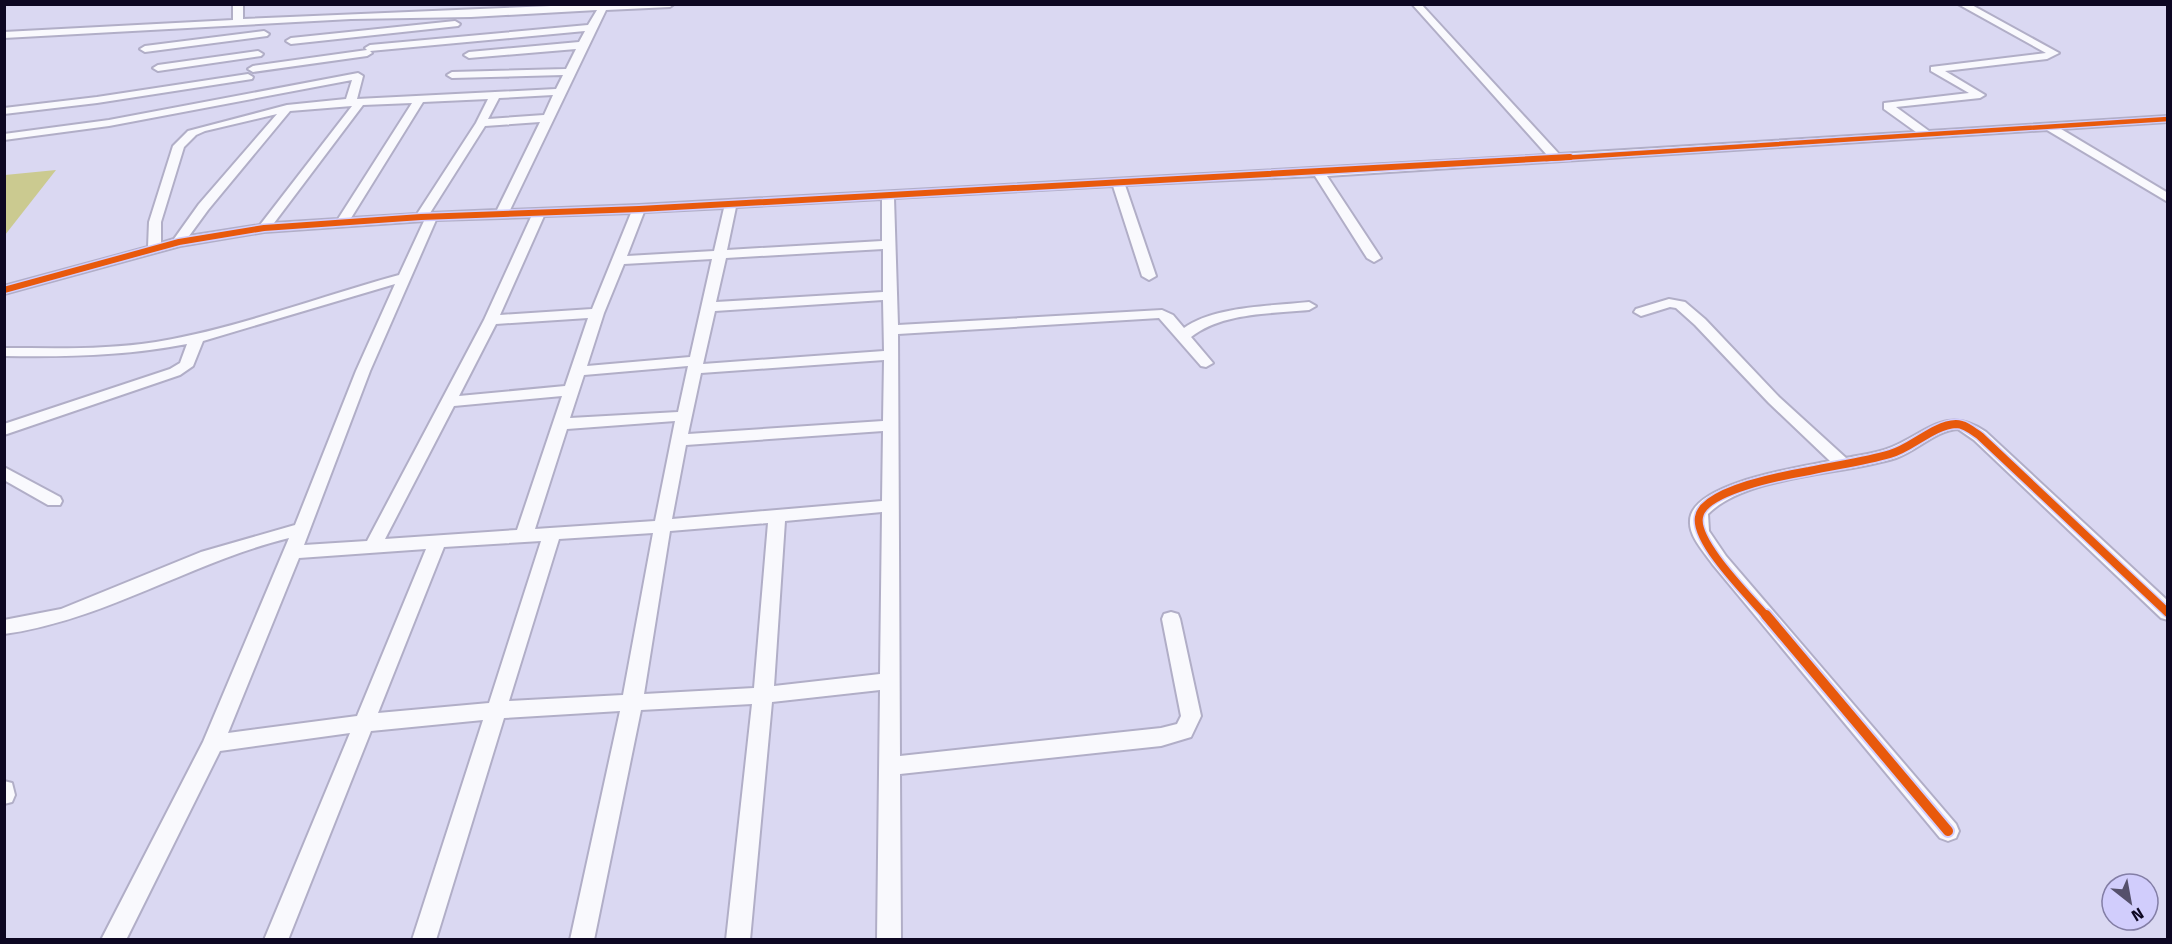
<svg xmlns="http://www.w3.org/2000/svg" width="2172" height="944" font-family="'Fira Sans',sans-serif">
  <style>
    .green { fill: #cbca90 }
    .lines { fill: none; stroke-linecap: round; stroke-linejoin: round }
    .minor-casing { stroke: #b1aec7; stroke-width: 4 }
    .minor { fill: #f9f9fd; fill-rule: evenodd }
    .cycleway-far3-casing { stroke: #d1cdfc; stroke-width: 7 }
    .cycleway-far2-casing { stroke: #d1cdfc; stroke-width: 9 }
    .cycleway-far1-casing { stroke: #d1cdfc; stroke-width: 11 }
    .cycleway-casing { stroke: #d1cdfc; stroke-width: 14 }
    .cycleway-far3 { stroke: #e8590c; stroke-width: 4.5 }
    .cycleway-far2 { stroke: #e8590c; stroke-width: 6 }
    .cycleway-far1 { stroke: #e8590c; stroke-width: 8 }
    .cycleway { stroke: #e8590c; stroke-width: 10 }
  </style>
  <rect width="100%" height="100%" fill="#dad8f2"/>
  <path class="green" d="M56,170L5,235V175Z"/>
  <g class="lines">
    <defs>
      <g id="minor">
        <path d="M233,4H243V19L600,4H674L670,7L606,10L510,210L639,205L1547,155L1412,4H1421L1559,154L1916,132L1884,109V103L1969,93L1931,71V67L2046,53L1958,4H1970L2059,53L2047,59L1945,71L1985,95L1980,98L1896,107L1929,131L2168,116V122L2061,129L2168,193V202L2047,130L1327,176L1381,258L1374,262L1367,258L1315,176L1125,185L1156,276L1149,280L1142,276L1113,186L894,198L898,325L1162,310L1173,315L1184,328C1214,306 1272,306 1309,302L1316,306L1309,310C1271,314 1223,312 1191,337L1213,363L1206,367L1201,366L1159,318L898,334L900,756L1161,728L1177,724L1181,716L1162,619L1164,614L1171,612L1178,614L1180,619L1201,716L1191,737L1161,746L900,774L901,940H877L880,690L772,702L750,940H726L752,704L641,710L594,940H570L620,711L504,718L436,940H412L483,720L371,731L288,940H264L350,733L220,751L126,940H101L203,742L289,538C191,562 105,620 4,634V620L61,609L201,552L295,525L356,371L395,284L203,341L193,366L180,375L4,435V424L170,369L180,363L187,344C126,356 66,357 4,356V348C55,348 106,350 156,342C239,328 318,297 399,275L424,221L264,232L180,246L4,294V286L148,247L149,222L173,146L188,131L287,105L346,99L352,80L109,126L4,140V134L109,120L358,73L363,76L357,99L556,89L563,75L452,78L447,75L452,72L566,69L576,49L469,58L464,55L469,52L579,42L585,31L370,51L372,53L367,56L253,72L248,69L253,66L367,50L365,48L370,45L588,25L597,10L471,17L351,19L4,38V32L233,20ZM553,95L544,115L488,119L499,98ZM488,99L476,123L417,214L351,218L423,102ZM412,103L338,219L274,223L363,105ZM352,106L260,225L189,236L208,210L290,111ZM277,114L199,204L174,239L161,243V222L184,147L196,135L205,131ZM540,122L497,210L430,213L485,126ZM882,199V241L727,250L736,207ZM724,208L714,251L627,256L644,212ZM631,213L592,309L500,315L544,216ZM531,217L484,320L367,541L304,545L370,371L436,220ZM883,249V292L716,302L726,258ZM712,259L690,357L587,366L604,313L624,264ZM883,300L884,351L703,364L715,311ZM588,318L565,386L459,396L496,324ZM884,360L883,421L688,434L701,373ZM688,366L678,412L570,418L584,375ZM562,396L517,530L385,539L454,406ZM675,421L655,521L535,529L567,429ZM883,431L882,501L672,519L686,445ZM882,512L880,674L774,686L785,521ZM768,523L754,688L644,694L670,531ZM653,533L623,695L509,701L559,539ZM541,541L489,703L378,713L444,547ZM426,549L357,716L228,733L299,558Z"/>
        <path d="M455,21L460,24L458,26L291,44L286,41L291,38Z"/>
        <path d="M264,31L269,34L267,36L145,52L140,49L145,46Z"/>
        <path d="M258,51L263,54L261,56L158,71L153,68L158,65Z"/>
        <path d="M248,74L253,77L252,79L97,103L4,114V108L97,97Z"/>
        <path d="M1669,299L1685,302L1705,319L1779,397L1846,458C1861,455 1878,453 1892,447C1927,432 1948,405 1986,432L2168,601V620L2161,618L1974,440L1958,429C1936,430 1917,451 1896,458C1843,475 1747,475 1708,514L1709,531L1726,556L1956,824L1959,831L1956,838L1948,841L1940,838L1714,566C1705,553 1689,537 1690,521C1690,483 1801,467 1830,461L1769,403L1695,325L1676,308L1670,307L1641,316L1634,312L1636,309Z"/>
        <path d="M4,467L60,497L62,501L60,505H48L4,480Z"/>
        <path d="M4,781L12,783L15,795L12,802L4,804Z"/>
      </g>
    </defs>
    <use href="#minor" class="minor-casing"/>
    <use href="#minor" class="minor"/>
    <defs>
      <path id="cycleway-far3" d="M1546,159L2168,119"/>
      <path id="cycleway-far2" d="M4,290L179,242L264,228L421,217L639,209L1570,157"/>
      <path id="cycleway-far1" d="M1767,617C1750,597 1694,542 1699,517C1703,490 1786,475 1809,471C1836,465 1863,462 1890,454C1912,448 1933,425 1956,424C1965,424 1973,431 1980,436L2168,613"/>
      <path id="cycleway" d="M1766,615L1948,831"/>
    </defs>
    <use href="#cycleway-far3" class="cycleway-far3-casing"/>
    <use href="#cycleway-far2" class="cycleway-far2-casing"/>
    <use href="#cycleway-far1" class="cycleway-far1-casing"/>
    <use href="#cycleway" class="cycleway-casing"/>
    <use href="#cycleway-far3" class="cycleway-far3"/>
    <use href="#cycleway-far2" class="cycleway-far2"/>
    <use href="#cycleway-far1" class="cycleway-far1"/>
    <use href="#cycleway" class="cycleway"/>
  </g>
  <rect width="2172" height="944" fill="none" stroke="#0d0722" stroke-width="12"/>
  <g transform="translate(2130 902) rotate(149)"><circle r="28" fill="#d1cdfc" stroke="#837ea5" stroke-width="1.5"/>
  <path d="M0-4.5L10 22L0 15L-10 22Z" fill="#55506b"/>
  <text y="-9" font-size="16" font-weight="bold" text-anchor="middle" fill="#0d0722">N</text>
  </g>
</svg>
